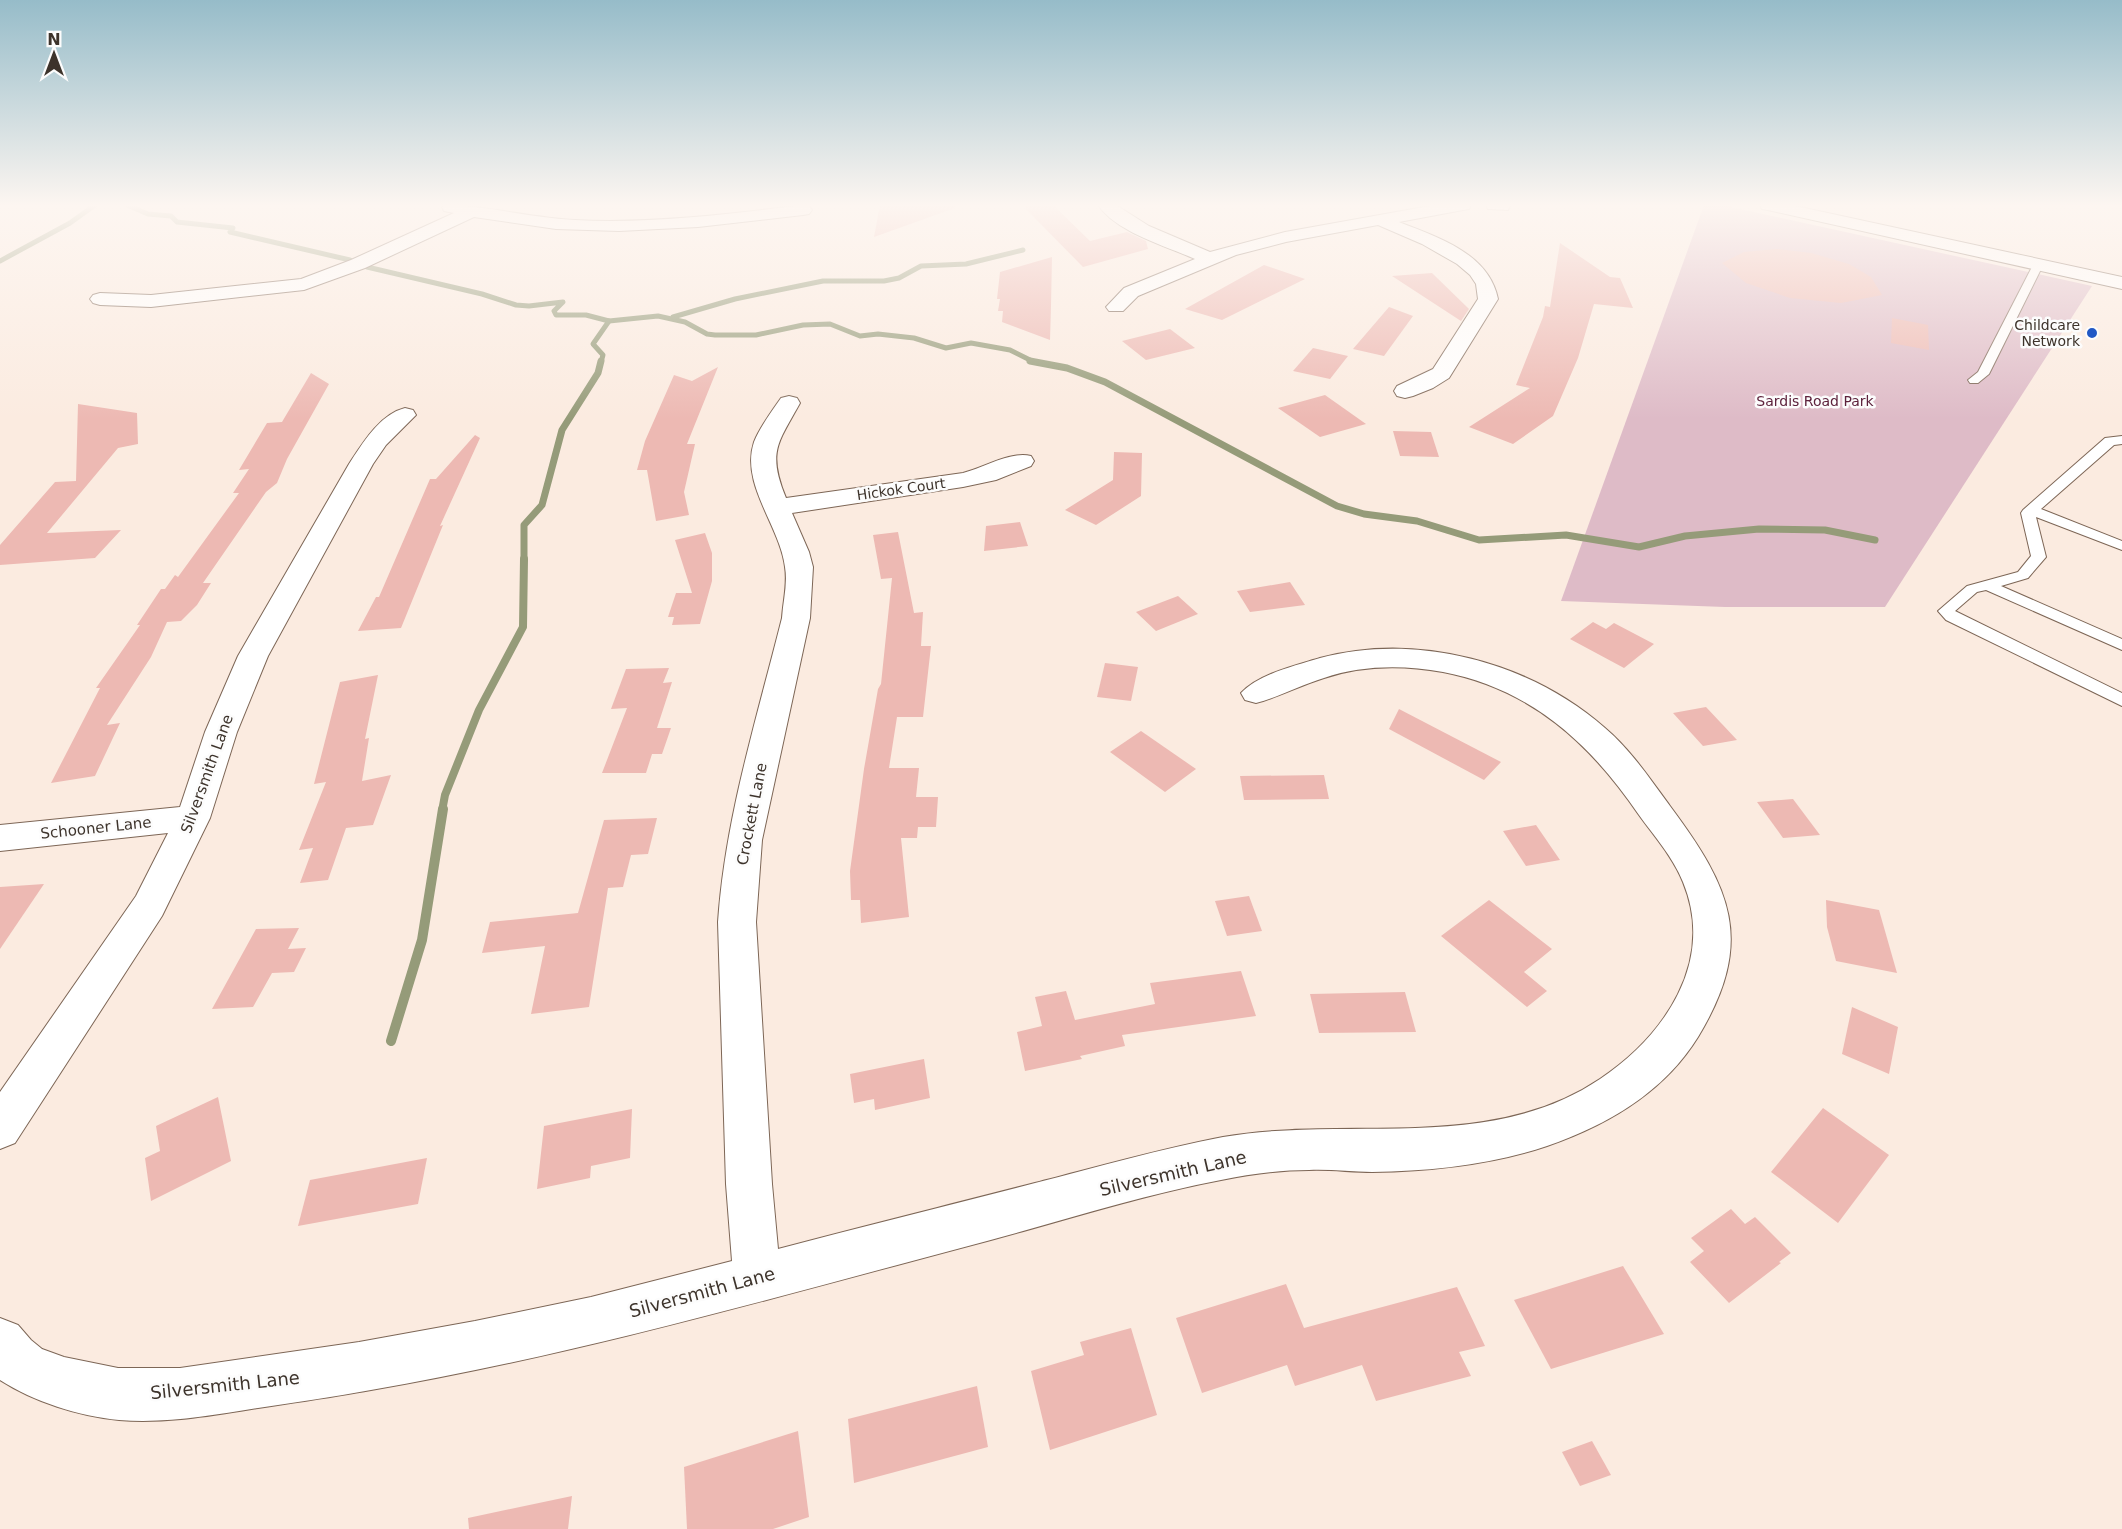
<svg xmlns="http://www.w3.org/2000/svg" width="2122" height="1529" font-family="'DejaVu Sans',sans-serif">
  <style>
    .green { fill: #debbc7 }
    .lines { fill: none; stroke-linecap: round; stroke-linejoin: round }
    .stream-far3 { stroke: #959b79; stroke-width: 5 }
    .stream-far2 { stroke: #959b79; stroke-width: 7 }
    .stream-far1 { stroke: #959b79; stroke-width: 8 }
    .stream { stroke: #959b79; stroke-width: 10 }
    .building { fill: #edb9b3 }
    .service-casing { stroke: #7d6656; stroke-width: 2 }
    .minor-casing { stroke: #7d6656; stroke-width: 2 }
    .secondary-casing { stroke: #7d6656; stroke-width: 2 }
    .service { fill: #fff; fill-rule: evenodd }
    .minor { fill: #fff; fill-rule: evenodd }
    .secondary { fill: #fff; fill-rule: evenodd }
    .poi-dot { fill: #2158c5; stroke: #fcfcfc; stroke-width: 2 }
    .labels { text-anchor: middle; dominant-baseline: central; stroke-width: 5; stroke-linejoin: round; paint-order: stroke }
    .far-poi-label { font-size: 14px; fill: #3d332b; stroke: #fcfcfc; text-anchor: end }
    .far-park-label { font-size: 14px; fill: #5d223c; stroke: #fcfcfc }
    .far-street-label { font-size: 14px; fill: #3d332b; stroke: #fcfcfc }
    .street-label { font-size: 15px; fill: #3d332b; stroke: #fcfcfc }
    .near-street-label { font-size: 18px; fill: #3d332b; stroke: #fcfcfc }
  </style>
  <rect width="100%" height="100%" fill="#fbebe0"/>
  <path class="green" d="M1704,205H1722L2092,286L1885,607H1725L1561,601Z"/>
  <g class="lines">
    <g class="stream-far3">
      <path d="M127,205L148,214L171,216L177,222L233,228L230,232L350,260"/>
      <path d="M0,261L70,223L95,205"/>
      <path d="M367,267L482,294L516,305L529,306L563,302L554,311L556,315H586L609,321L658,316L685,322L707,334L715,335H756L803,325L830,324L860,336L878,334L914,338L946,348L971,343L1010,350L1034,362"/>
      <path d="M673,317L735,299L823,281H884L899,278L921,266L966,264L1023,250"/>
      <path d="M601,362L603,355L593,344L609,321"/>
    </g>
    <g class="stream-far2">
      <path d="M1030,361L1067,368L1105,382L1337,506L1364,514L1417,521L1479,540L1566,535L1639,547L1685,536L1759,529L1825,530L1875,540"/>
      <path d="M524,560V525L542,505L562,430L598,373L601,361"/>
    </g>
    <path class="stream-far1" d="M442,811L445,795L479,710L523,627L524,559"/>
    <path class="stream" d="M391,1041L422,940L443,809"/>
  </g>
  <g class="building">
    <path d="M880,205H954L955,208L874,237Z"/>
    <path d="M1028,205H1053L1090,241L1127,232L1146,241L1148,249L1083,267L1025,208Z"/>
    <path d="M1560,243L1610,277L1620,278L1633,308L1594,304L1578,358L1553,416L1513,444L1469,427L1530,388L1516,385L1543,317L1545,306L1550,307Z"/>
    <path d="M1777,249L1811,253L1849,264L1871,277L1882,295L1841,303L1790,298L1746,283L1722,263L1744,252Z"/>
    <path d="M1052,257L1051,306L1050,340L1002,322L1003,311H998L1000,299H997L1000,272Z"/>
    <path d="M1264,265L1305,279L1222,320L1185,309Z"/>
    <path d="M1432,273L1469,309L1461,321L1392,276Z"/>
    <path d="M1389,307L1413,316L1384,356L1353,349Z"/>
    <path d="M1892,318L1928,325L1929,350L1891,343Z"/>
    <path d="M1170,329L1195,348L1146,360L1122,341Z"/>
    <path d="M1313,348L1348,356L1330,379L1293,371Z"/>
    <path d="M718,367L687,444H695L684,492L689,515L656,521L647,470H637L645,441L674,375L692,381Z"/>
    <path d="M311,373L329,384L287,459L277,483L266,492L203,583H211L197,605L181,621L167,622L151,657L107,725L120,723L95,776L51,783L100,688H96L140,625H137L161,589H165L175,575L178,577L239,493H233L249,469L239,470L267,423L282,422Z"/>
    <path d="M1325,395L1366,424L1320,437L1278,408Z"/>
    <path d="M78,404L137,413L138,444L118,448L47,533L121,530L95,558L0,565V545L55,482L76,481Z"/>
    <path d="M1393,431L1431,432L1439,457L1400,456Z"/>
    <path d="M475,435L480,438L440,526L443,525L401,628L358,631L376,597H379L430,479H436Z"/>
    <path d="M1114,452L1142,453L1141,496L1096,525L1065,510L1113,480Z"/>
    <path d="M1020,522L1028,546L984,551L986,526Z"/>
    <path d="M898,532L914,613L923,612L921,646H931L923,717H897L889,768H919L916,797H938L936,827H918L917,838H901L909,917L861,923L860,900H851L850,871L864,769L878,689L881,684L892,578L881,579L873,535Z"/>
    <path d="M705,533L712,553V581L700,624L672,625L674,617H668L676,593H692L675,540Z"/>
    <path d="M1290,582L1305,605L1250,612L1237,591Z"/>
    <path d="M1178,596L1198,614L1156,631L1136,612Z"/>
    <path d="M1593,622L1606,629L1614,623L1654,644L1624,668L1570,639Z"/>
    <path d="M1105,663L1138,667L1131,701L1097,697Z"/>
    <path d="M669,668L663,683L672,682L657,728H671L662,754H652L646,773H602L627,708L611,709L626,669Z"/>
    <path d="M378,675L365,739L369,738L362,781L391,775L373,825L346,828L328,880L300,883L313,848L299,850L326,782L314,784L340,682Z"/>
    <path d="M1706,707L1737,740L1703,746L1673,713Z"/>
    <path d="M1399,709L1501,762L1484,780L1389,729Z"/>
    <path d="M1141,731L1196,769L1165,792L1110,752Z"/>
    <path d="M1324,775L1329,799L1244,800L1240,776Z"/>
    <path d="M1793,799L1820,835L1783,838L1757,802Z"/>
    <path d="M657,818L648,854L631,855L623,887L608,888L589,1007L531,1014L545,946L482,953L490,922L578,913L604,820Z"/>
    <path d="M1536,825L1560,860L1526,866L1503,831Z"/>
    <path d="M44,884L0,949V887Z"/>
    <path d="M1249,896L1262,931L1227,936L1215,901Z"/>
    <path d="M1489,900L1552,949L1524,972L1547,991L1527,1007L1441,936Z"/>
    <path d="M1826,900L1879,910L1897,973L1836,961L1827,927Z"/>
    <path d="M299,928L288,949L306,948L294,972L272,973L253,1007L212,1009L256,929Z"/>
    <path d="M1241,971L1256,1016L1122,1035L1125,1046L1080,1056L1082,1059L1025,1071L1017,1032L1042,1026L1035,997L1066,991L1075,1020L1155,1004L1150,983Z"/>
    <path d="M1405,992L1416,1032L1319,1033L1310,994Z"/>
    <path d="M1852,1007L1898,1027L1889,1074L1842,1054Z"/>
    <path d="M924,1059L930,1098L875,1110L874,1099L854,1103L850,1074Z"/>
    <path d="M218,1097L231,1161L151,1201L145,1158L160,1151L156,1126Z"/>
    <path d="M1823,1108L1889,1155L1838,1223L1771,1172Z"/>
    <path d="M632,1109L630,1158L591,1166L590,1178L537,1189L544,1126Z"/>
    <path d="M427,1158L418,1204L298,1226L310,1180Z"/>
    <path d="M1731,1209L1745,1224L1755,1217L1791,1253L1779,1262L1781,1263L1729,1303L1690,1262L1704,1251L1691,1238Z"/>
    <path d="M1623,1266L1664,1334L1551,1369L1514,1300Z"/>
    <path d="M1286,1284L1304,1328L1457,1287L1485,1346L1459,1352L1471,1376L1376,1401L1362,1365L1295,1386L1287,1365L1202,1393L1176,1318Z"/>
    <path d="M1131,1328L1157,1415L1050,1450L1031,1371L1084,1355L1080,1342Z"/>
    <path d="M977,1386L988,1447L854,1483L848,1419Z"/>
    <path d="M798,1431L809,1517L773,1529H687L684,1467Z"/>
    <path d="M1592,1441L1611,1475L1580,1486L1562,1452Z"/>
    <path d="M572,1496L568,1529H469L468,1518Z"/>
  </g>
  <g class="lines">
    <defs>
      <g id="service">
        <path d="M2038,262L2043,265L1989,374L1978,383H1970L1968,380L1978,372L2033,265Z"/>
        <path d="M2122,436V444L2114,445L2041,509L2122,541V550L2036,517L2046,557L2028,578L2001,586L2122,639V650L1986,590L1977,592L1955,611L2122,693V706L1946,620L1938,611L1967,586L2018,572L2031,556L2021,513L2023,510L2105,438Z"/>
      </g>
      <g id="minor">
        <path d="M443,205C487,205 530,218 575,220C651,224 728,214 803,205L809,206L812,210L809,214L803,215L698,227L619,231L556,229L474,217L365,268L304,290L151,307L100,305L93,303L90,299L93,295L100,293L151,295L301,279L351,260L454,213L444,211L442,207Z"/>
        <path d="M1098,205H1116L1149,226L1210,252L1285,232L1435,205H1471L1469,209L1463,210L1399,222C1437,237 1489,253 1498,299L1449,378L1433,388L1413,396L1405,398L1397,396L1394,391L1397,386L1433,369L1478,299L1476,284L1470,275L1457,264L1422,244L1378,225L1286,242L1236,255L1138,296L1123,311H1109L1106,307L1124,288L1195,259C1166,246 1116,232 1098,205Z"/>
        <path d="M1486,205H1510V206L1508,210L1488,209Z"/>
        <path d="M789,396L797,398L800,403C778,443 767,452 786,498L963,473C984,468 1010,451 1031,456L1034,461L1031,466L996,480L963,487L792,513L809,552L813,567L810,618L762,840L756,922L772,1184L778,1249C864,1226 950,1205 1035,1183C1098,1167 1160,1149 1223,1137C1347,1115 1489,1154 1600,1079C1664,1036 1716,962 1683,882C1673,857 1654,836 1639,815C1590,743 1531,689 1443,672C1404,665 1362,665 1324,678C1301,685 1279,697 1256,703L1245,700L1241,693C1259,674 1294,666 1320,658C1417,632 1530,662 1605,728C1631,750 1650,779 1670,806C1731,888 1756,941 1698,1037C1664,1092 1608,1125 1547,1146C1491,1165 1431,1171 1372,1172C1351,1172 1330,1169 1309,1170C1280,1170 1250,1174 1221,1180C1142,1195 1065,1220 987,1241C783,1295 580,1354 371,1390C333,1397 296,1402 258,1408C213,1415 166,1424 119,1420C79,1416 34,1402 0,1380V1318L18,1325L31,1340L42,1349L64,1357L118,1368H180L359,1342L475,1321L591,1297L732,1261L726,1184L718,922C725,818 757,718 782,618C783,601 788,584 785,567C780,526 740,484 754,442C760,427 772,411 781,398Z"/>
        <path d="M405,408L413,410L416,415L386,445L373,464L268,656L237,732L210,818L162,916L15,1143L0,1149V1092L136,896L168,833L0,851V825L180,807L205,732L238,656L349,464C362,444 380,414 405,408Z"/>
      </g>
      <path id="secondary" d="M1760,205H1791L2122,277V289L1768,210L1762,209Z"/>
    </defs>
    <use href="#service" class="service-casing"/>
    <use href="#minor" class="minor-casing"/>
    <use href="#secondary" class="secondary-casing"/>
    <use href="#service" class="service"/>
    <use href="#minor" class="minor"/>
    <use href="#secondary" class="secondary"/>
  </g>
  <linearGradient id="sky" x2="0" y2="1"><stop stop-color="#96bcc9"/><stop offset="0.49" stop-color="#fdf6f1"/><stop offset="1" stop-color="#fdf6f1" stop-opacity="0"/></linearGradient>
  <rect width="2122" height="419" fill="url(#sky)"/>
  <circle class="poi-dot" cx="2092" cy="333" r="6"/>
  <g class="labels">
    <g class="far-poi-label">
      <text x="2080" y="325">Childcare<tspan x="2080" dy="16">Network</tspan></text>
    </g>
    <g class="far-park-label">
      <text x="1815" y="401">Sardis Road Park</text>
    </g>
    <g class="far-street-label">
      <text transform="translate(901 489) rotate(-8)">Hickok Court</text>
    </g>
    <g class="street-label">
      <text transform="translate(207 774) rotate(-70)">Silversmith Lane</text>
      <text transform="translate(752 814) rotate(-79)">Crockett Lane</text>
      <text transform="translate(96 828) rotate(-6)">Schooner Lane</text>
    </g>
    <g class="near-street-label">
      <text transform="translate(1173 1173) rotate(-13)">Silversmith Lane</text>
      <text transform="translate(702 1292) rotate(-15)">Silversmith Lane</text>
      <text transform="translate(225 1385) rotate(-6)">Silversmith Lane</text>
    </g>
  </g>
  <g transform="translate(54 54)" stroke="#fcfcfc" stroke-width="4.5" paint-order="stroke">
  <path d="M0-4.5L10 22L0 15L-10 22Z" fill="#3d332b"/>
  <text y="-9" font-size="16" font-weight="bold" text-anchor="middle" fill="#3d332b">N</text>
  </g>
</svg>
